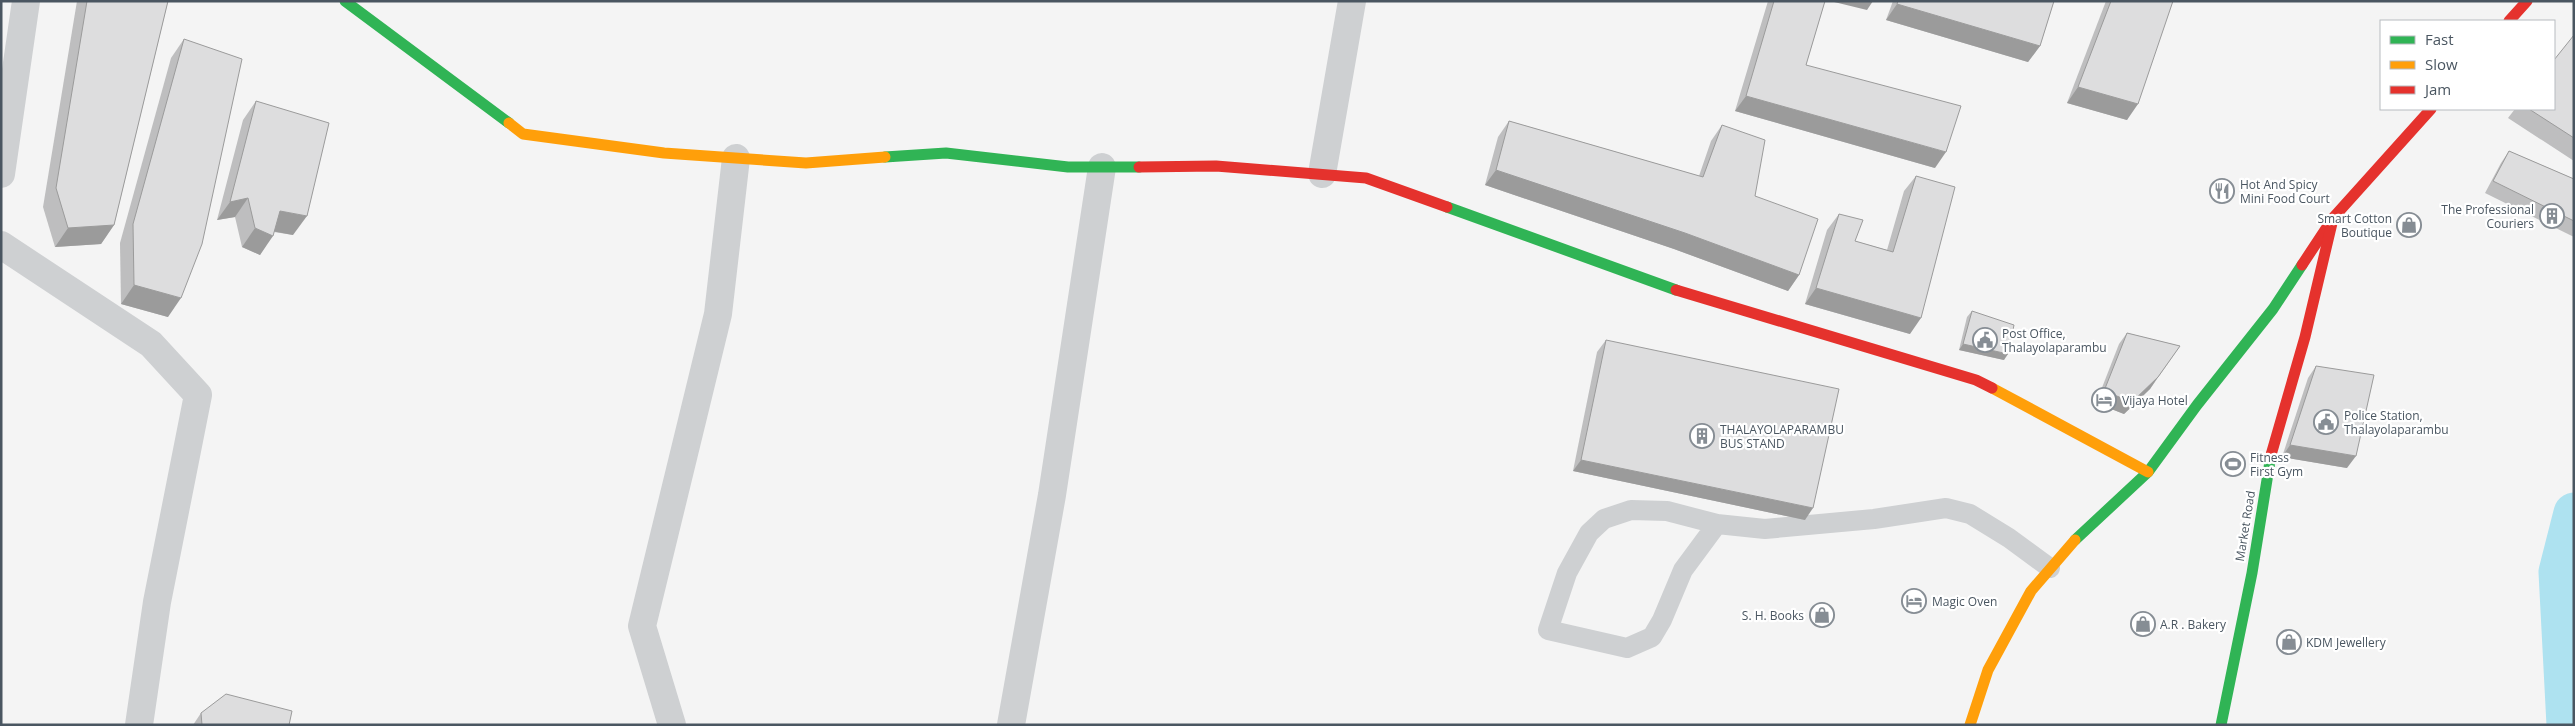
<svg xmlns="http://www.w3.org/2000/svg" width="2575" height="726" font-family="'Open Sans',sans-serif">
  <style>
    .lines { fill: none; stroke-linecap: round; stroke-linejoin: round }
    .canal { stroke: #aee2f0; stroke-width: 41 }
    .lane { stroke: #ced0d2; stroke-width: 20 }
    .street { stroke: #ced0d2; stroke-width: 28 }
    .fast { stroke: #30b455; stroke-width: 11 }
    .slow { stroke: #ff9f0a; stroke-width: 11 }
    .jam { stroke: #e5322d; stroke-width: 11 }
    .wall { fill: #bebebf }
    .shaded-wall { fill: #9b9b9b }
    .building { fill: #ddddde; stroke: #9b9b9b }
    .labels { text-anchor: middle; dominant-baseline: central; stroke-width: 4.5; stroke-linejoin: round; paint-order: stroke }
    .poi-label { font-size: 12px; fill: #4a5661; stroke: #fff; text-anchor: start }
    .street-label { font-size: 12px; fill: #4a5661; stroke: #fff }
  </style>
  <rect width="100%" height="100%" fill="#f4f4f4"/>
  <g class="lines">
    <path class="canal" d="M2567,725L2559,572L2574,513"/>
    <path class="lane" d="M1717,524L1683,570L1662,620L1652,637L1627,648L1548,630L1567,573L1589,533L1604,519L1631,510L1667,511L1717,524L1765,529L1874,519L1946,508L1970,514L2009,538L2050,568"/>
    <g class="street">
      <path d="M1,174L26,1"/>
      <path d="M1322,174L1352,1"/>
      <path d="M1,245L151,344L198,395L157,602L139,725"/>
      <path d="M672,725L642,626L718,314L736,158"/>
      <path d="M1011,725L1052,495L1102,167"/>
    </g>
    <g class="fast">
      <path d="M345,1L509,123"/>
      <path d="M885,157L946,153L1068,167H1139"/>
      <path d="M1447,207L1676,290"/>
      <path d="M2075,540L2148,472L2197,405L2273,309L2302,265"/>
      <path d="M2221,725L2252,573L2271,455"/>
    </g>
    <g class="slow">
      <path d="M509,123L523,134L664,153L806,163L885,157"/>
      <path d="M1992,388L2148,472"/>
      <path d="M1970,725L1988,670L2031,591L2075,540"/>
    </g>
    <g class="jam">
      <path d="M2509,21L2527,1"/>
      <path d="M1139,167L1216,166L1366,178L1447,207"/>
      <path d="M2302,265L2333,218L2431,109"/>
      <path d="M1676,290L1976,380L1992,388"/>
      <path d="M2271,455L2305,337L2333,219"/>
    </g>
  </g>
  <g class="wall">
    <path d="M77,1H168L114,225L101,244L55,247L43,207Z"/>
    <path d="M1768,1H1825L1806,65L1935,168L1735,111Z"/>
    <path d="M1893,1H2054L2040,46L2028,62L1886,20Z"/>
    <path d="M2106,1H2173L2127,120L2067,103Z"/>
    <path d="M2574,35V161L2508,118L2515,109H2554Z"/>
    <path d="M184,39L168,317L121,304L120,243L171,58Z"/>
    <path d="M256,101L293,235L274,232L260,255L242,247L235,217L217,220L243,120Z"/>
    <path d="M1509,121L1699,176L1711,141L1722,125L1755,196L1799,275L1788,291L1674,249L1485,185L1498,137Z"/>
    <path d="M2509,151L2574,179V237L2485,193L2501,163Z"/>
    <path d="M1916,176L1910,334L1805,304L1827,230L1839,214L1855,241L1887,250L1904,191Z"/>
    <path d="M1972,311L2004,360L1959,350L1967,317Z"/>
    <path d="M2127,333L2180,346L2150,389L2124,414L2096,403L2119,344Z"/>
    <path d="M1606,340L1805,520L1573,471L1597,352Z"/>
    <path d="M2316,366L2347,468L2282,457L2308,378Z"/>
    <path d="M201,713L289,725H193Z"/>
  </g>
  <g class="shaded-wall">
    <path d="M1830,1H1873L1867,10Z"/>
    <path d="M1897,4L2040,46L2028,62L1886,20Z"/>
    <path d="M2078,87L2138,104L2127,120L2067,103Z"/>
    <path d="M1746,96L1946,152L1935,168L1735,111Z"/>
    <path d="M1496,170L1685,233L1799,275L1788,291L1674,249L1485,185Z"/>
    <path d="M248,198L235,217L217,220L230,202Z"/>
    <path d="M280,211L307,216L293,235L266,230Z"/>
    <path d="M114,225L101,244L55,247L68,228Z"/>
    <path d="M255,228L273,236L260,255L242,247Z"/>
    <path d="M134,285L181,298L168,317L121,304Z"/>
    <path d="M1816,288L1921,318L1910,334L1805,304Z"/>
    <path d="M1963,344L2008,354L2004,360L1959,350Z"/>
    <path d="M2158,377L2150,389L2124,414L2096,403L2104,391Z"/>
    <path d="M2290,445L2356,456L2347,468L2282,457Z"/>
    <path d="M1581,460L1813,508L1805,520L1573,471Z"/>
  </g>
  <g class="building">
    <path d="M87,1H168L114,225L68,228L56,188Z"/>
    <path d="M1774,1H1825L1806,65L1961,106L1946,152L1746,96Z"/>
    <path d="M1898,1H2054L2040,46L1897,4Z"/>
    <path d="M2111,1H2173L2138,104L2078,87Z"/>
    <path d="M2574,35V138L2529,109H2554V60Z"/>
    <path d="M184,39L242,59L202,244L181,298L134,285L133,224Z"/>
    <path d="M256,101L329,123L307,216L280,211L273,236L255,228L248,198L230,202Z"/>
    <path d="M1509,121L1703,177L1722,125L1765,140L1755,196L1818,219L1799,275L1685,233L1496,170Z"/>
    <path d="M2509,151L2574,179V221L2493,181Z"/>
    <path d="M1916,176L1955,187L1921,318L1816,288L1839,214L1863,220L1855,241L1893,252Z"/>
    <path d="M1972,311L2014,325L2008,354L1963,344Z"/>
    <path d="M2127,333L2180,346L2158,377L2132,402L2104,391Z"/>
    <path d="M1606,340L1839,389L1813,508L1581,460Z"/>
    <path d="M2316,366L2374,375L2356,456L2290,445Z"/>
    <path d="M226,694L292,711L289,725H202L201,713Z"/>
  </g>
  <defs>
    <symbol id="restaurant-ring" viewBox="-11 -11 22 22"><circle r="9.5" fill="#fff" stroke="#868d94" stroke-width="1.5"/><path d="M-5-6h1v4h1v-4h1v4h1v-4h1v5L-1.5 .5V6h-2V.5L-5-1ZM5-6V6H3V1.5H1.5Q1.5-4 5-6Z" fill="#868d94"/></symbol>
    <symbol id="building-ring" viewBox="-11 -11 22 22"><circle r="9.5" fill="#fff" stroke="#868d94" stroke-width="1.5"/><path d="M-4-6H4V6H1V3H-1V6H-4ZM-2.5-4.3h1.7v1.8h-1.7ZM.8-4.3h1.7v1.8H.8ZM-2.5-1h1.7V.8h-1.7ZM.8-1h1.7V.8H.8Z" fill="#868d94"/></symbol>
    <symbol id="shop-ring" viewBox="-11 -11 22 22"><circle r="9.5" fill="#fff" stroke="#868d94" stroke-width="1.5"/><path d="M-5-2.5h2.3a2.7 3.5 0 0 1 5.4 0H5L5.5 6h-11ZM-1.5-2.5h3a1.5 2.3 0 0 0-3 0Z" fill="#868d94"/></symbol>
    <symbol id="civic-ring" viewBox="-11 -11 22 22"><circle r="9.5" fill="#fff" stroke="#868d94" stroke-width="1.5"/><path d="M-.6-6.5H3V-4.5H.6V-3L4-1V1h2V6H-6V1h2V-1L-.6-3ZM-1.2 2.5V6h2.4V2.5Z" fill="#868d94"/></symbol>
    <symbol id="hotel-ring" viewBox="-11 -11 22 22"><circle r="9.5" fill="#fff" stroke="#868d94" stroke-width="1.5"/><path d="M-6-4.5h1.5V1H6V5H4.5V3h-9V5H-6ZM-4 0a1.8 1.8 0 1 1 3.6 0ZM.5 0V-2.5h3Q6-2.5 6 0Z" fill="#868d94"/></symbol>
    <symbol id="stadium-ring" viewBox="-11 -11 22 22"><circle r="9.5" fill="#fff" stroke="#868d94" stroke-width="1.5"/><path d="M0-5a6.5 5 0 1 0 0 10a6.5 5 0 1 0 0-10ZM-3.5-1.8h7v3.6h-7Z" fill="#868d94"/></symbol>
  </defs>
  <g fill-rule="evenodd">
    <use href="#restaurant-ring" x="2208" y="177" width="28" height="28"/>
    <use href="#building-ring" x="2538" y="202" width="28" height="28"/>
    <use href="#shop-ring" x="2395" y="211" width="28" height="28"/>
    <use href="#civic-ring" x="1971" y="326" width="28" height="28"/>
    <use href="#hotel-ring" x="2090" y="386" width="28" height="28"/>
    <use href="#civic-ring" x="2312" y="408" width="28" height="28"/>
    <use href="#building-ring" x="1688" y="422" width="28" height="28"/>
    <use href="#stadium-ring" x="2219" y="450" width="28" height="28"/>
    <use href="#hotel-ring" x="1900" y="587" width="28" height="28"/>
    <use href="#shop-ring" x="1808" y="601" width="28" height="28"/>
    <use href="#shop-ring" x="2129" y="610" width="28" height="28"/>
    <use href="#shop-ring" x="2275" y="628" width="28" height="28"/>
  </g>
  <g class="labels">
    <g class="poi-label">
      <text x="2240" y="184">Hot And Spicy<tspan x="2240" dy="14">Mini Food Court</tspan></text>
      <text x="2534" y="209" text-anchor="end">The Professional<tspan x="2534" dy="14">Couriers</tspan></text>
      <text x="2392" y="218" text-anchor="end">Smart Cotton<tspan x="2392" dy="14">Boutique</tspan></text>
      <text x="2002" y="333">Post Office,<tspan x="2002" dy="14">Thalayolaparambu</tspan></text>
      <text x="2122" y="400">Vijaya Hotel</text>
      <text x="2344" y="415">Police Station,<tspan x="2344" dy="14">Thalayolaparambu</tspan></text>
      <text x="1720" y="429">THALAYOLAPARAMBU<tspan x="1720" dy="14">BUS STAND</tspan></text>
      <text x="2250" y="457">Fitness<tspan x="2250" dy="14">First Gym</tspan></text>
      <text x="1932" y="601">Magic Oven</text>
      <text x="1804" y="615" text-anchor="end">S. H. Books</text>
      <text x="2160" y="624">A.R . Bakery</text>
      <text x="2306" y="642">KDM Jewellery</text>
    </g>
    <g class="street-label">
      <text transform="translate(2245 526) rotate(-81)">Market Road</text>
    </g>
  </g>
  <rect width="2575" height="726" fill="none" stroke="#4a5661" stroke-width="5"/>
  <rect x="2380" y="20" width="175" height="90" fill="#ffffff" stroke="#b7bbc0"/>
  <rect x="2390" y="36" width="25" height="8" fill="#30b455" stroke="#b7bbc0"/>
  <text x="2425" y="45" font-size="15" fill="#4a5661">Fast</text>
  <rect x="2390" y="61" width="25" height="8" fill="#ff9f0a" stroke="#b7bbc0"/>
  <text x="2425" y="70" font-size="15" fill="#4a5661">Slow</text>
  <rect x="2390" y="86" width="25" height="8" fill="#e5322d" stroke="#b7bbc0"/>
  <text x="2425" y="95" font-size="15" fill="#4a5661">Jam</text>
</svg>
